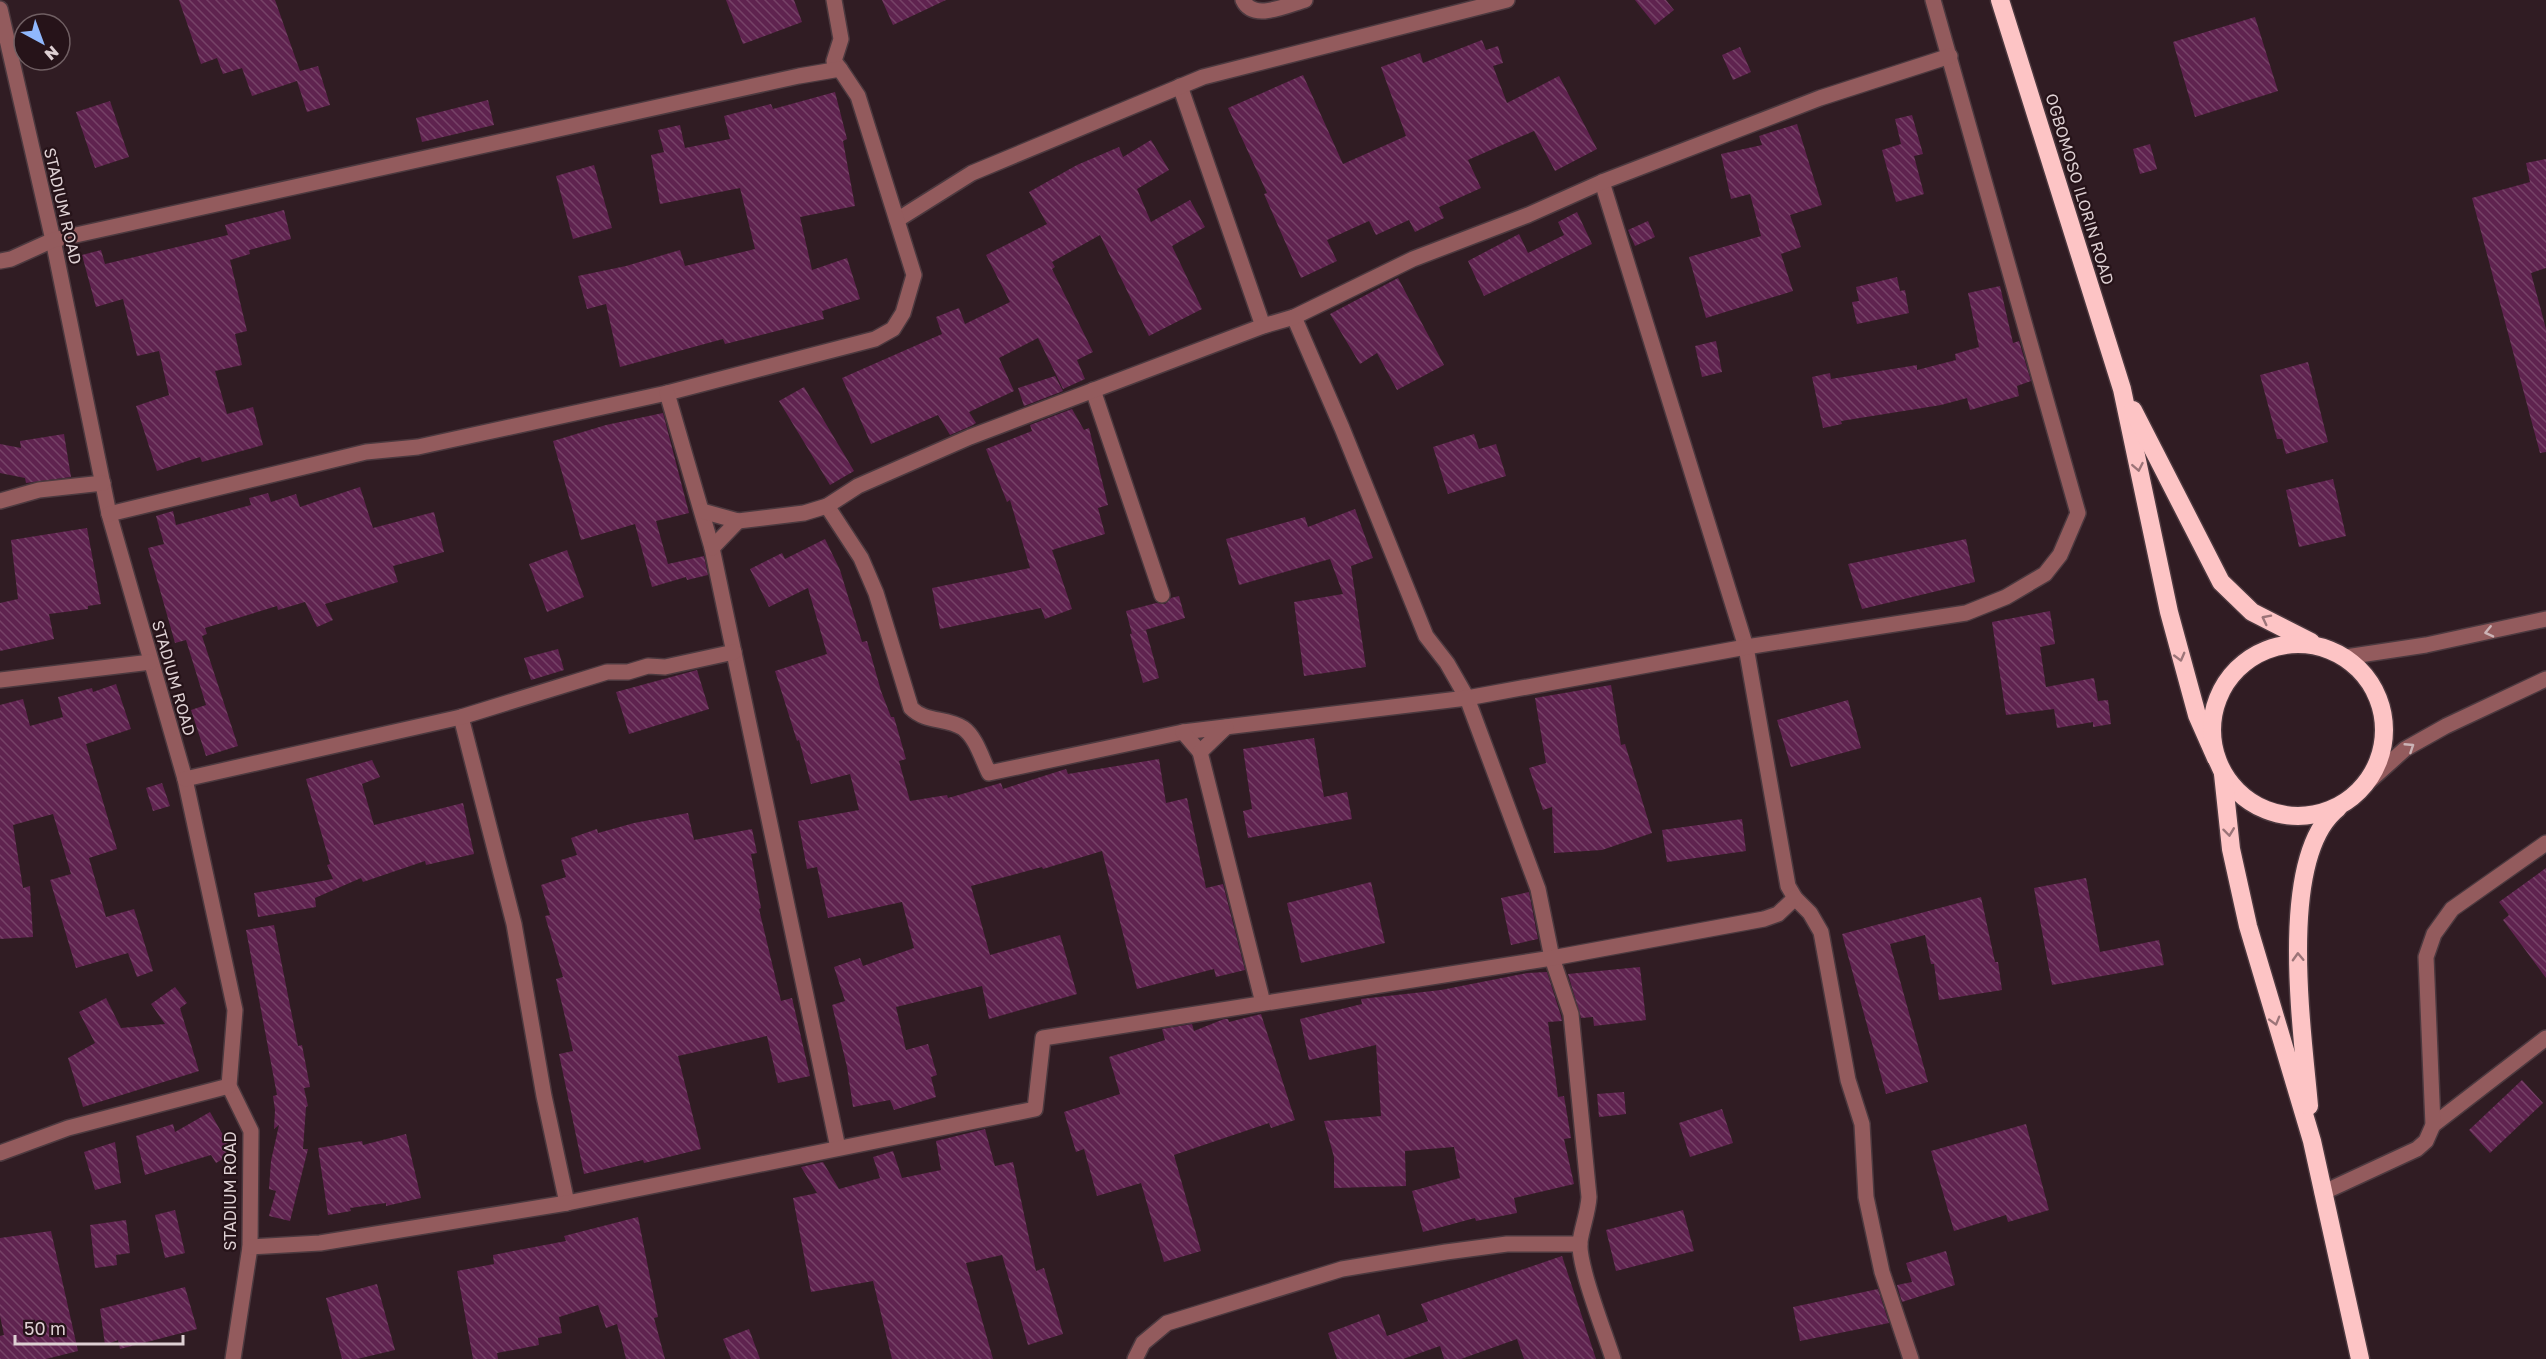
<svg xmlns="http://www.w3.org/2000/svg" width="2546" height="1359" font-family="'Golos Text',sans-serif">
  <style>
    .building { fill: url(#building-back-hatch) }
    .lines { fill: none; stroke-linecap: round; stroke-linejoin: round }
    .minor-casing { stroke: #4c393f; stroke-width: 18 }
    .highway-casing { stroke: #4c393f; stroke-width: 21 }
    .minor { stroke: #935b5d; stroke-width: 15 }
    .highway { stroke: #fdc4c5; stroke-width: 18 }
    .oneway { stroke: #9c7478 }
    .oneway2 { stroke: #cbb3b6 }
    .labels { text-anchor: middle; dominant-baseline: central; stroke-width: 4.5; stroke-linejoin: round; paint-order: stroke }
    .street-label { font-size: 16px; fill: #ded0d3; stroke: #261319 }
  </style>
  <defs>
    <pattern id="building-back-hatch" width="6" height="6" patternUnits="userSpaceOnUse" patternTransform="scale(1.5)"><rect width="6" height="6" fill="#5f234f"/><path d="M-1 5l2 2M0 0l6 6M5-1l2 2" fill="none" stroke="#764267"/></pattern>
  </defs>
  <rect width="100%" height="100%" fill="#301c23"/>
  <g class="building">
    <path d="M179,0H275L300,71L318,66L330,105L307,112L297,81L252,96L242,68L223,74L217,58L201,64Z"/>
    <path d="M726,0H794L802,22L743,44Z"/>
    <path d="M882,0H946L893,25Z"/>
    <path d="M1635,0H1666L1674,10L1655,25Z"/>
    <path d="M2255,17L2278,91L2195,117L2173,42Z"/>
    <path d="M1482,40L1486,50L1498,46L1503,63L1493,66L1507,103L1559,76L1597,149L1555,171L1534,131L1468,160L1481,188L1439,207L1444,218L1415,232L1409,220L1376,235L1369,221L1327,240L1337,261L1301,278L1264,194L1267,193L1228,108L1303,75L1343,164L1406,136L1381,67L1420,53L1423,63Z"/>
    <path d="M1740,47L1751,72L1733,80L1722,55Z"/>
    <path d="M835,92L847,139L843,141L855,206L800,217L812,270L847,258L860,299L822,311L824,319L725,344L723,339L620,367L606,304L587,309L578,276L626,266L680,250L685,266L755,249L740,188L660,204L651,155L664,152L658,130L680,125L685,148L730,139L724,116L771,104L773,109Z"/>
    <path d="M488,100L494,125L422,142L416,118Z"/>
    <path d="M110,101L129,157L95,168L76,112Z"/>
    <path d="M1912,115L1923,154L1914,156L1924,194L1896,202L1882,150L1901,144L1895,119Z"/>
    <path d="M1797,124L1822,205L1790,215L1801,247L1781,254L1793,291L1706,318L1689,257L1761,236L1750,194L1731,199L1721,154L1762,145L1759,136Z"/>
    <path d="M1151,140L1169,170L1137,189L1151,222L1190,200L1205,227L1172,246L1202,309L1149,336L1100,235L1052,262L1055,267L1052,269L1093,352L1077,360L1085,379L1063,389L1038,338L999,358L1014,391L969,412L976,423L971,426L950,435L938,415L871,444L842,378L942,334L936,317L959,308L965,324L1010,302L986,255L1047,224L1029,192L1077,165L1119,147L1123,157Z"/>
    <path d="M2150,144L2157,169L2140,174L2133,149Z"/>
    <path d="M2546,159V268L2531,273L2546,329V452L2540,453L2472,198L2530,182L2526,163Z"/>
    <path d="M594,165L612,228L573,239L556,176Z"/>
    <path d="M284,210L291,239L249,250L250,254L230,260L247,331L235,334L242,365L215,371L227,414L253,407L263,445L202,462L200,457L157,471L136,406L169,395L159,351L137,356L123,299L96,307L82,255L101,250L105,264L228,235L225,225Z"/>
    <path d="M1577,212L1592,244L1484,296L1468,261L1519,234L1528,253L1564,235L1558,222Z"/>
    <path d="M1648,221L1655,237L1635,246L1628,230Z"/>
    <path d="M1897,277L1900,291L1905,290L1909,313L1857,324L1852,302L1859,301L1856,287Z"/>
    <path d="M1398,278L1444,365L1397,390L1377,353L1360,364L1330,314Z"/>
    <path d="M2000,286L2013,343L2019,341L2031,381L2017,386L2019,396L1970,410L1967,398L1941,405L1841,421L1842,424L1823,428L1812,377L1830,373L1831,379L1917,365V370L1956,360L1955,354L1979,347L1968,293Z"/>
    <path d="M1716,341L1722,372L1702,377L1695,346Z"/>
    <path d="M2308,362L2328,442L2286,454L2282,439H2277L2260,375Z"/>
    <path d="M1055,376L1063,391L1024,406L1018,388Z"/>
    <path d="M804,387L854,471L830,485L779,401Z"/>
    <path d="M1072,409L1084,430L1089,428L1108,505L1098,508L1105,534L1052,550L1072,609L1045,619L1041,608L940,629L932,588L1030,568L1010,500L1007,502L986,449L1032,431L1030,425Z"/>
    <path d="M663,413L689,513L656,521L668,564L704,556L708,575L687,580L686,577L652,587L635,524L581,540L553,441L606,425Z"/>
    <path d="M64,434L71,477L26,483L25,478L0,473V444L21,448L20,441Z"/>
    <path d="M1474,434L1479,449L1496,444L1506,476L1448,494L1433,447Z"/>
    <path d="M2333,479L2346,536L2299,547L2286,490Z"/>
    <path d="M360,487L373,528L434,512L444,552L393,566L398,582L325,604L333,620L317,627L305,602L278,610L277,606L205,628L207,634L202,636L238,746L206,756L191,710L206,705L186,640L175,643L148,548L164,544L156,516L173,511L176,525L251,505L249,498L268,493L271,502L296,494L300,507Z"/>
    <path d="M1355,509L1373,558L1351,566L1366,667L1304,676L1294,602L1343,594L1330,559L1239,585L1226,539L1305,517L1308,527Z"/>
    <path d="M87,528L101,604L88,606V609L49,614L54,639L0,651V603L18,599L11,540Z"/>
    <path d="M825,539L840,570L862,642L867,641L881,691L891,717H894L906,759L899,761L910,801L947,795L948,798L1001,783L1003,789L1066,769L1068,774L1159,759L1166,803L1187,798L1206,888L1223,884L1245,970L1216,977L1214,969L1137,989L1102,851L1043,869L1042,867L971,886L990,955L1060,935L1077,994L989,1019L982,986L896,1007L906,1050L928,1044L937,1075L931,1077L936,1097L894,1110L890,1100L853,1107L847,1067L832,1005L845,1001L834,967L860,958L863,966L914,948L902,902L828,918L817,867L807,869L798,821L859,810L850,774L811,784L799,740L797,741L775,671L827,654L808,588L769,607L750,569L782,553L785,559Z"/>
    <path d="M1966,539L1975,582L1862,609L1848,564Z"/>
    <path d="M567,550L584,597L547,612L529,564Z"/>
    <path d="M1179,596L1185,618L1132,634L1126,611L1156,603L1165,604L1171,598Z"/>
    <path d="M2050,611L2055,644L2040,647L2046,687L2094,678L2098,701L2108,700L2111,724L2093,727V722L2057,728L2054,709L2006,715L1992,622Z"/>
    <path d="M1146,630L1159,678L1143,683L1130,634Z"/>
    <path d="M558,649L564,670L531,680L524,658Z"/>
    <path d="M697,670L709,709L629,734L616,692Z"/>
    <path d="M116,684L131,729L86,744L117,849L89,858L106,917L134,909L153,971L137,977L128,953L76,968L50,880L71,874L53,814L13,825L23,888L30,886L33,937L0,939V705L23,699L30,726L63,717L58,697L92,688L93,692Z"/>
    <path d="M1611,685L1621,745L1625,744L1652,833L1602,850L1554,853L1552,807L1543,810L1529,768L1546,763L1535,698Z"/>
    <path d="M1848,700L1861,748L1791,767L1777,720Z"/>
    <path d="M1314,738L1324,797L1347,792L1352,819L1248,838L1243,811L1252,809L1243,749Z"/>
    <path d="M372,760L380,777L362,784L374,825L463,803L474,854L426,865L425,861L363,882L361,878L315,898L316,907L258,917L254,893L333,879L327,865L330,864L306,779Z"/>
    <path d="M162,783L170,806L153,811L146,788Z"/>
    <path d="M688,813L694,840L752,829L757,853L751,854L761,908L759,909L781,1001L792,998L810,1076L778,1083L767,1036L678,1056L701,1149L644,1163L643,1160L584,1174L559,1054L573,1051L556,979L563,977L545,916L550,915L541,885L566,877L561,860L577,855L571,838L597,829L598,833L634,823Z"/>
    <path d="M1742,819L1746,851L1667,862L1662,830Z"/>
    <path d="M2546,868V978L2503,920L2509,915L2499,902Z"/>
    <path d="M2086,878L2100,952L2159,940L2164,965L2052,985L2034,888Z"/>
    <path d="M1371,882L1385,943L1301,963L1287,903Z"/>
    <path d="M1529,892L1538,939L1511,945L1501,898Z"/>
    <path d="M1981,897L1995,962H1998L2002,990L1939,1000L1934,964H1931L1925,935L1890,944L1928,1082L1886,1094L1842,934Z"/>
    <path d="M274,925L298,1046L302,1045L310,1087L304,1088L308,1106L306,1107L303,1149H308L290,1221L269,1216L276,1191L269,1189L271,1161L279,1125L274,1129L275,1110L273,1096L277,1095L246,930Z"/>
    <path d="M1640,967L1646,1020L1594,1026L1593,1017L1581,1018L1568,974Z"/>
    <path d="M1547,972L1561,1016L1562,1021L1548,1022L1558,1097L1564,1096L1571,1138L1564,1139L1574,1184L1514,1198L1517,1213L1476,1221L1475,1218L1423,1232L1412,1191L1460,1178L1454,1147L1405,1151L1406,1186L1334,1188V1157L1324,1121L1381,1116L1376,1045L1309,1060L1300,1019L1362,1004L1361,999L1441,990L1527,973Z"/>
    <path d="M175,987L187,1003L180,1008L199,1071L83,1107L68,1058L95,1043L79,1012L106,998L121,1028L165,1024L151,1004Z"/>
    <path d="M1261,1014L1295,1120L1271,1128L1269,1123L1174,1155L1201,1251L1164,1262L1141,1183L1097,1196L1084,1149L1076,1152L1064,1112L1120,1094L1109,1057L1165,1040L1162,1029L1192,1024L1194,1031L1224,1019H1228L1229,1022Z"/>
    <path d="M2522,1080L2543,1103L2490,1153L2469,1130Z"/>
    <path d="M1624,1092L1626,1114L1599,1117L1597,1094Z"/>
    <path d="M1722,1109L1733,1143L1690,1157L1679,1123Z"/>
    <path d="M210,1112L233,1153L216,1163L211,1155L145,1175L136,1136L173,1124L175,1132Z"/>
    <path d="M2026,1124L2049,1210L2008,1222L2006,1215L1954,1231L1931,1151Z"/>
    <path d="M985,1129L995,1166L1013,1162L1036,1271L1044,1268L1063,1334L1028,1345L1002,1255L966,1263L993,1359H892L873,1281L811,1292L793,1198L817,1193L801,1167L823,1162L839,1189L880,1178L873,1157L893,1151L902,1178L941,1170L936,1141Z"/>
    <path d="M406,1134L421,1198L386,1206V1203L350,1208L351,1211L328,1215L318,1148L362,1141L363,1145Z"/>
    <path d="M115,1142L121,1183L95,1190L84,1152Z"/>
    <path d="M175,1210L185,1253L165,1258L155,1215Z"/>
    <path d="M1683,1210L1694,1251L1616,1271L1606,1230Z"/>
    <path d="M638,1217L658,1317L654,1318L665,1359H626L617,1324L606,1328L598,1305L559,1317L562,1333L538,1338L539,1345L497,1353L498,1359H473L457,1271L494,1264L493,1255L566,1241L564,1236Z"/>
    <path d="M126,1220L130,1253L116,1255L117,1265L95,1268L90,1225Z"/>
    <path d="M51,1231L78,1351L46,1359H0V1336L4,1335L0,1316V1238Z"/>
    <path d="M1946,1251L1955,1285L1902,1302L1897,1285L1912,1282L1906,1263Z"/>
    <path d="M1562,1256L1596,1359H1524L1517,1339L1461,1359H1444L1440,1346L1403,1359H1337L1328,1333L1379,1314L1387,1336L1428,1321L1421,1304Z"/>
    <path d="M377,1284L395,1350L357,1359H342L326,1298Z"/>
    <path d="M185,1287L197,1329L120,1349L118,1340L105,1345L100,1309Z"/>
    <path d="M1878,1289L1889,1323L1800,1341L1793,1307Z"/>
    <path d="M749,1329L760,1359H731L723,1339Z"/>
  </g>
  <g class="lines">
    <defs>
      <g id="minor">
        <path d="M834,0L841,39L834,61L840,69"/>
        <path d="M1243,0C1253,22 1287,5 1305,0"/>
        <path d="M0,9L53,240L109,514L185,779L235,1010L229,1086L251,1131L250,1247L233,1359"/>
        <path d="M1180,86L1263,326"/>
        <path d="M1602,182L1746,647L1788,886L1795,898L1810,913L1821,932L1848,1080L1862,1124L1866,1197L1882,1272L1911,1359"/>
        <path d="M897,220L972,173L1203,77L1507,0"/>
        <path d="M0,261L11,259L53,240L799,76L840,69L858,96L914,275L903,313L893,329L875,339L667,393L418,447L366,452L109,514"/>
        <path d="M1294,317L1342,428L1426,636L1447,663L1467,698L1538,889L1552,958L1571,1014L1589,1197C1588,1213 1582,1227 1580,1242C1578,1266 1605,1333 1613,1359"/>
        <path d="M1093,390L1162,595"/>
        <path d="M667,393L712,548L838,1148"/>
        <path d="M0,501L39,490L103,483"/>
        <path d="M827,506L861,558L876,593L911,708C926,723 946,717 963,728C976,737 982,759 989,773L1183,732L1467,698L1746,647L1966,613L2006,597L2045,574L2060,555L2078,513L1933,0"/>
        <path d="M702,511L738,521L804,513L827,506L858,486L970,437L1263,326L1294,317L1413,259L1528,215L1602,182L1820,98L1950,56"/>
        <path d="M712,548L738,521"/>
        <path d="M2346,657L2426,645L2546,619"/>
        <path d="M0,680L151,662"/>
        <path d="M461,717L514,924L544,1096L567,1203"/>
        <path d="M1183,732L1200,752L1263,1003"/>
        <path d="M1200,752L1226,727"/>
        <path d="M185,779L461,717L607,672H628L648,666L665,667L734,652"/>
        <path d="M2365,785L2405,749L2446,726L2546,679"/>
        <path d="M2433,1125L2546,1038"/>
        <path d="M0,1153L68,1128L229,1086"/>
        <path d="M2322,1193L2417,1149L2426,1141L2433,1125L2426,957L2434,934L2452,909L2546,843"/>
        <path d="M250,1247L320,1243L567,1203L1035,1109L1043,1038L1552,958L1764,919L1778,914L1795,898"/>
        <path d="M1135,1359L1143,1343L1167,1323L1342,1269L1446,1252L1507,1244H1580"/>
      </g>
      <g id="highway">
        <path d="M2000,0L2122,389L2169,612L2197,715L2216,758"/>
        <path d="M2133,410L2221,582L2252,612L2311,642"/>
        <circle cx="2298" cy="730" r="86"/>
        <path d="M2223,774L2231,849L2248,926L2312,1141L2360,1359"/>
        <path d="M2309,1106C2303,1034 2276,857 2338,808"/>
      </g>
    </defs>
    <use href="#minor" class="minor-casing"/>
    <use href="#highway" class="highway-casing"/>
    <use href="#minor" class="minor"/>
    <use href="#highway" class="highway"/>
  </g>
  <defs><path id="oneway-chevron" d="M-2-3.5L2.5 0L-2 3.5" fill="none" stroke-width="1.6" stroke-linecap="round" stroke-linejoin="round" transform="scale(1.5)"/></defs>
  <g class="oneway">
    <use href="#oneway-chevron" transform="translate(2138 467) rotate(79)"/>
    <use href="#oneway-chevron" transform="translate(2266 619) rotate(-153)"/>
    <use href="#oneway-chevron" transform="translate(2180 657) rotate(75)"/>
    <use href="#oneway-chevron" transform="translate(2229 832) rotate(83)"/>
    <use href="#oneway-chevron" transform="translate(2298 957) rotate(-92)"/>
    <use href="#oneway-chevron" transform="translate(2275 1021) rotate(74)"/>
  </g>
  <g class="oneway2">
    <use href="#oneway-chevron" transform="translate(2489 632) rotate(167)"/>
    <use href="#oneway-chevron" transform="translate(2410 747) rotate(-33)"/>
  </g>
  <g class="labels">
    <g class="street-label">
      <text transform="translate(2080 189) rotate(73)">OGBOMOSO ILORIN ROAD</text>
      <text transform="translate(63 206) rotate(77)">STADIUM ROAD</text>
      <text transform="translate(174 678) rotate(74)">STADIUM ROAD</text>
      <text transform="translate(230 1191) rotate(-90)">STADIUM ROAD</text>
    </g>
  </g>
  <g transform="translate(42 42) rotate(139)"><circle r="28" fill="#261319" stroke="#705f63" stroke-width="1.5"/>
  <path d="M0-4.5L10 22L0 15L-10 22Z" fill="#90b8fd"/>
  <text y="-9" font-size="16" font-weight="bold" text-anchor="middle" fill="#ded0d3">N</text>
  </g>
  <path d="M15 1335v9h168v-9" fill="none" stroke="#ded0d3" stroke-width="3"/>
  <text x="24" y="1335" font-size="18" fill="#ded0d3" stroke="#261319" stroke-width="4.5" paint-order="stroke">50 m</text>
</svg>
